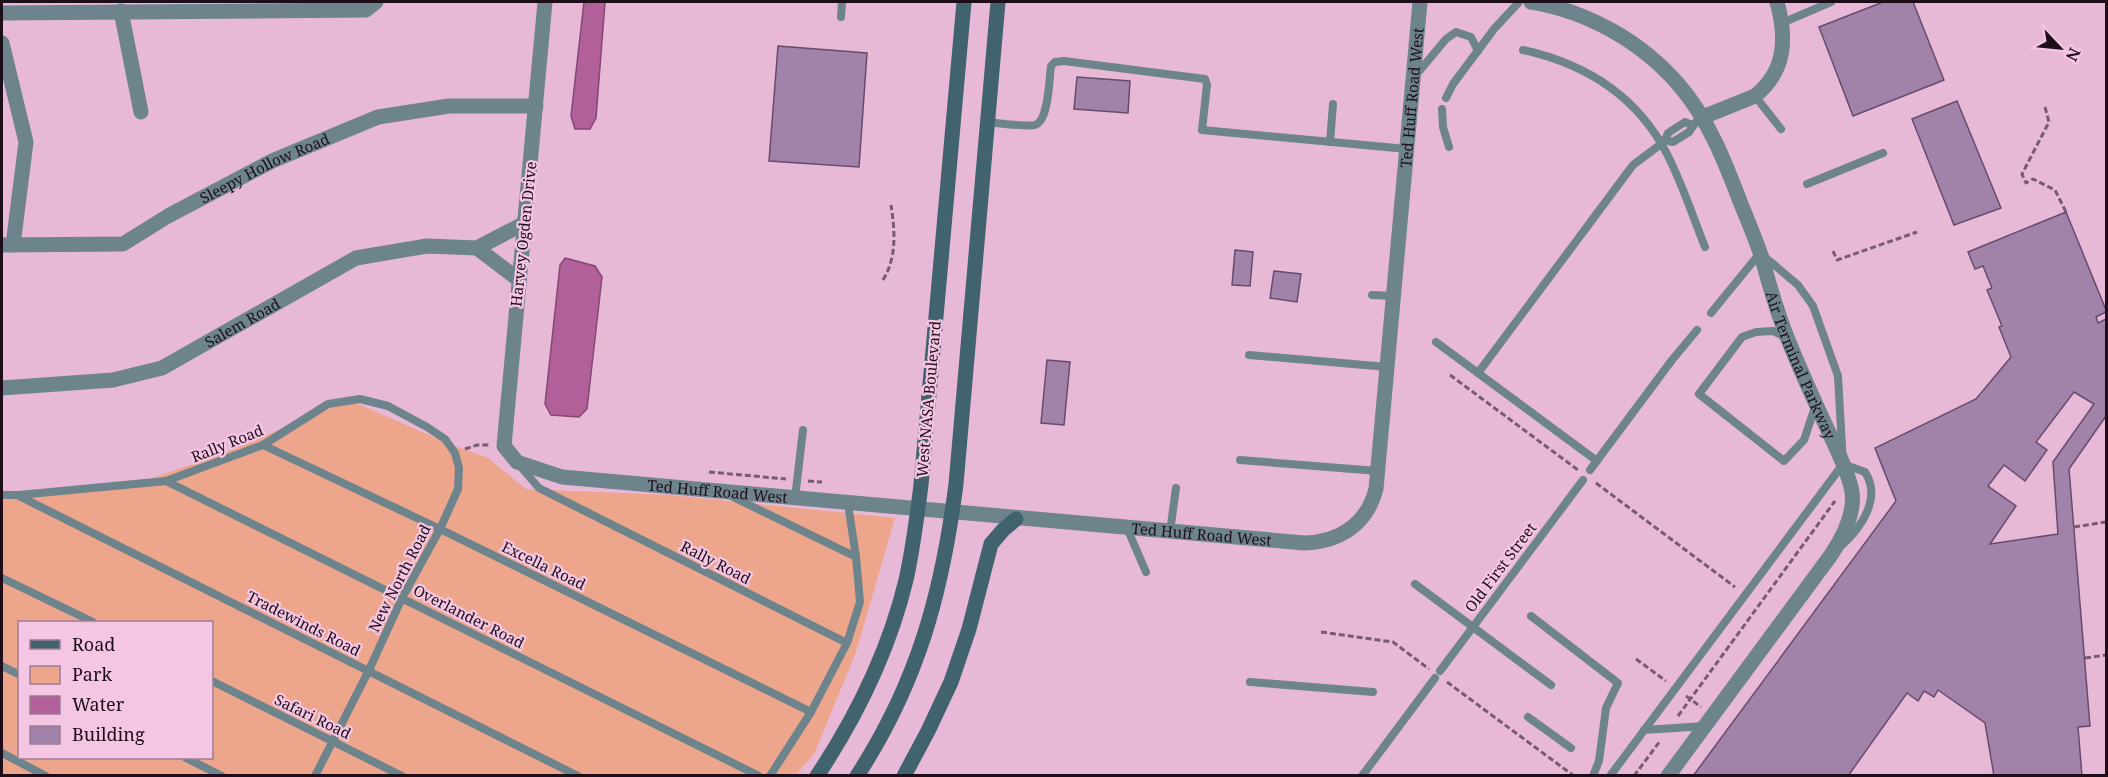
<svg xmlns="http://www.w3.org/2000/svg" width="2108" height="777" font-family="'Noto Serif',serif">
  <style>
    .green { fill: #eda58b; fill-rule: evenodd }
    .water { fill: #b26099; stroke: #864773; stroke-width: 1.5 }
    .building { fill: #a183a9; stroke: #674b6d; stroke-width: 1.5; fill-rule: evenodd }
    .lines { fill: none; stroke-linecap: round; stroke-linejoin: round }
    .path { stroke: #795b6e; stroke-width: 3; stroke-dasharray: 6 3; stroke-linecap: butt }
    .lane { stroke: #6d848c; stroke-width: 8 }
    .street { stroke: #6d848c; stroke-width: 15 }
    .secondary { stroke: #40636e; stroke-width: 15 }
    .labels { text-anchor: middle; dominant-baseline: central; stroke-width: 4.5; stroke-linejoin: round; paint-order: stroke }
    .street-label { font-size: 15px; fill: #1e0e19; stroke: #f4c6e3 }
  </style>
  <rect width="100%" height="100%" fill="#e7b9d6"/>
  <path class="green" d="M349,400L450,444L488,458L526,489L670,495L895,518L855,655L814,754L796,775L2,776V496L134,485L234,449ZM20,622H212V758H20Z"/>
  <g class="water">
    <path d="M584,2H605L596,118L590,129H575L571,116Z"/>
    <path d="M565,258L595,266L602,277L587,409L579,417L551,415L545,404L560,265Z"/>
  </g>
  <g class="building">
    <path d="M1883,2H1913L1944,80L1853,116L1819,27Z"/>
    <path d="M778,46L867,53L859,167L769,161Z"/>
    <path d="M1077,77L1130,81L1128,113L1074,109Z"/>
    <path d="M1957,101L2001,208L1954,225L1912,119Z"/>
    <path d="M2066,212L2106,310V312L2096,317L2098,323L2106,319V416L2069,469L2090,726L2078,727L2082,776H1994L1985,723L1938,690L1934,697L1924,691L1918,701L1907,693L1848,776H1693L1896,501L1875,448L1976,399L2011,357L1999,327L2002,326L1987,290L1992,288L1983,266L1975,269L1968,252ZM2074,392L2094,404L2053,462L2058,534L1990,544L2016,506L1988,486L2004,465L2025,481L2047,450L2036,442Z"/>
    <path d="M1235,250L1253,252L1250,286L1232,285Z"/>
    <path d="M1274,271L1301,274L1297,302L1270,298Z"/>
    <path d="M1047,360L1070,362L1064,425L1041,423Z"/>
  </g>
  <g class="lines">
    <g class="path">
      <path d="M2045,107L2049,122L2022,174L2026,183L2033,179L2055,190L2066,212"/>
      <path d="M1833,251L1837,260L1917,232"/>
      <path d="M883,280C897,257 895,231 891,205"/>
      <path d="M1450,375L1578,470"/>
      <path d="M465,449L477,445H490"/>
      <path d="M709,472L786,479"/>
      <path d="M808,481L822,482"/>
      <path d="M1596,483L1735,587"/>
      <path d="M2074,527L2106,522"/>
      <path d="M1321,632L1393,642L1429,669"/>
      <path d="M2085,658L2106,655"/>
      <path d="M1636,659L1666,681"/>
      <path d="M1447,682L1574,776"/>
      <path d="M1686,696L1701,707"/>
      <path d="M1678,716L1835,501"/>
      <path d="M1634,776L1660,741"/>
    </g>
    <g class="lane">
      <path d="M841,17L842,2"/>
      <path d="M1782,23L1831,2"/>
      <path d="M1523,50C1586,64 1637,96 1667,154C1682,183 1693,217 1705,247"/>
      <path d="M1416,75L1446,39L1456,32L1471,37L1478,51"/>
      <path d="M1755,96L1781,129"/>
      <path d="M1446,98L1453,84L1494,29L1519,2"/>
      <path d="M1442,109L1443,127L1449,147"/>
      <path d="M987,122C997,123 1028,127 1035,125C1049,121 1049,79 1051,66L1055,62L1064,61L1205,79L1207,85L1202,130L1407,149"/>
      <path d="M1665,140L1673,142L1689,132L1696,122"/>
      <path d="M1330,142L1333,104"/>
      <path d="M1807,184L1883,153"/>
      <path d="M1372,295L1394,296"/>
      <path d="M1786,337L1773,331L1756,332L1742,337L1699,394L1784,461L1804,440L1816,404"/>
      <path d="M1436,342L1597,461"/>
      <path d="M1249,355L1387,367"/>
      <path d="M1478,373L1633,165L1661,144L1665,140L1668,133L1685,122L1692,125"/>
      <path d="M263,445L440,529L811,712"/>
      <path d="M1240,460L1378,471"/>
      <path d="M520,466L539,488L847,643"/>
      <path d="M1590,470L1672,360L1697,330"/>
      <path d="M166,481L759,776"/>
      <path d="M2,495H19L166,481L263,445L328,404L360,399L388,406L427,427L445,439L455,453L459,468L458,489L440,529L402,598L369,670L315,776"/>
      <path d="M19,496L578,776"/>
      <path d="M731,496L856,557"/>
      <path d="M795,498L803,430"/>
      <path d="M1127,528L1146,572"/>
      <path d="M1170,532L1176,488"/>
      <path d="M1842,545C1861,528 1882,498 1865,472L1843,464"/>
      <path d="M2,578L93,622"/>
      <path d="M1415,584L1551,685"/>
      <path d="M1531,616L1618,683L1606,708L1599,761L1593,776"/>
      <path d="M2,666L20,675"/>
      <path d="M1440,671L1583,480"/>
      <path d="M212,681L402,776"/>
      <path d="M1250,682L1373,692"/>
      <path d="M1528,717L1571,748"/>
      <path d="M1644,730L1705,726"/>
      <path d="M2,753L46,776"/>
      <path d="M186,758L222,776"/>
      <path d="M770,776L811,712L847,643L860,602L856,557L848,504"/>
      <path d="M1362,776L1435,678"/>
      <path d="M1610,776L1843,464L1838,376L1813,306L1798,285L1760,253L1711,313"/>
    </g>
    <g class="street">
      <path id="s1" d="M545,2L504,446L517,462L562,477L1304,543C1340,542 1367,524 1376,489L1420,2"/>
      <path id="s2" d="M1531,2C1587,11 1641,41 1679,85C1709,120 1725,162 1741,204C1748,221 1755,238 1761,255C1769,283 1776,310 1787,337C1801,372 1817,407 1833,441C1840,457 1849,474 1852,492C1855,514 1843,537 1831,555L1668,776"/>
      <path d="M121,11L141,112"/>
      <path d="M2,13L366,10L376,2"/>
      <path d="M2,43L26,142L13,245"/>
      <path d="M1703,117L1755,96C1786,71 1787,38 1777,2"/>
      <path id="s3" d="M2,245L123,244L168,216L272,161L378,117L449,106H536"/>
      <path d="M519,280L477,248L525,223"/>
      <path id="s4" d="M2,388L113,380L162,368L356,258L427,246L477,248"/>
    </g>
    <g class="secondary">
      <path d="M817,776C857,716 889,650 906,580C913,549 917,517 921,485L964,2"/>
      <path d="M857,776C918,682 942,593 956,484L998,2"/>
      <path d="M904,776L928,731L951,682L969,629L991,544L1003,530L1016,519"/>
    </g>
  </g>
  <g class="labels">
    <g class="street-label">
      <text stroke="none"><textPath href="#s1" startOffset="1749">Ted Huff Road West</textPath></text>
      <text stroke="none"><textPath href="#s3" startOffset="282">Sleepy Hollow Road</textPath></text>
      <text transform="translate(523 234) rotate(-84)">Harvey Ogden Drive</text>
      <text stroke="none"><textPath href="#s4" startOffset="254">Salem Road</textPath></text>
      <text stroke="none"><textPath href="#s2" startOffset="480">Air Terminal Parkway</textPath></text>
      <text transform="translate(928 399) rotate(-85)">West NASA Boulevard</text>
      <text transform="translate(227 443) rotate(-22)">Rally Road</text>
      <text stroke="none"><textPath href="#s1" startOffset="670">Ted Huff Road West</textPath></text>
      <text stroke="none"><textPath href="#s1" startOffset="1156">Ted Huff Road West</textPath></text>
      <text transform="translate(716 562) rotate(27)">Rally Road</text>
      <text transform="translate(544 565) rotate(26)">Excella Road</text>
      <text transform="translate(1500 567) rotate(-53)">Old First Street</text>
      <text transform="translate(399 578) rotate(-63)">New North Road</text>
      <text transform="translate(469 616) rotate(27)">Overlander Road</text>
      <text transform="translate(304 623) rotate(27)">Tradewinds Road</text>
      <text transform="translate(313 716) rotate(26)">Safari Road</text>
    </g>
  </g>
  <rect width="2108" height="777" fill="none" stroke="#1e0e19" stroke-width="6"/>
  <rect x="18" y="621" width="195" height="138" fill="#f4c6e3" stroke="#9e7c92" stroke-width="1.5"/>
  <rect x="30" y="640" width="30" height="9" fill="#40636e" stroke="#9e7c92" stroke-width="1.5"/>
  <text x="72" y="651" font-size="18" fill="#1e0e19">Road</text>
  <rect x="30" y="666" width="30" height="18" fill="#eda58b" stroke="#9e7c92" stroke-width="1.5"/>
  <text x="72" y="681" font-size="18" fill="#1e0e19">Park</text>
  <rect x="30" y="696" width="30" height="18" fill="#b26099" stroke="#9e7c92" stroke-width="1.5"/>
  <text x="72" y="711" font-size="18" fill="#1e0e19">Water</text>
  <rect x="30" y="726" width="30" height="18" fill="#a183a9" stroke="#9e7c92" stroke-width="1.5"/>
  <text x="72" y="741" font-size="18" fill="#1e0e19">Building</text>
  <g transform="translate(2060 48) rotate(116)" stroke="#f4c6e3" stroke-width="4.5" paint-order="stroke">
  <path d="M0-4.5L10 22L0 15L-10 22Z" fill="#1e0e19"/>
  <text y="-9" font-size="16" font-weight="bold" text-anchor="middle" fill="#1e0e19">N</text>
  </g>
</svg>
